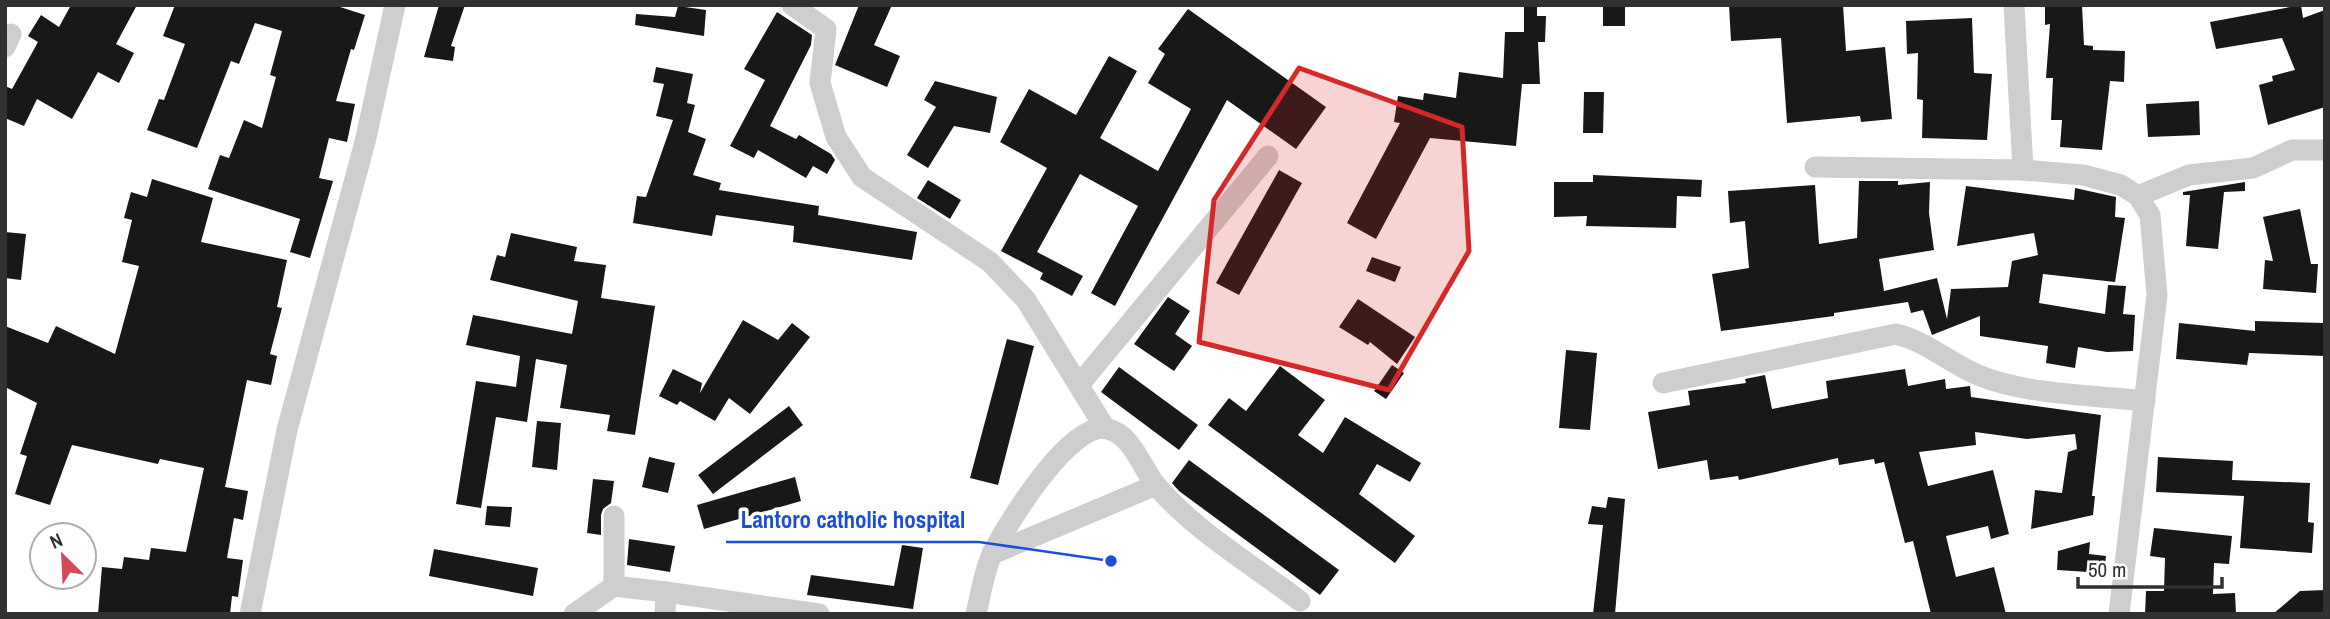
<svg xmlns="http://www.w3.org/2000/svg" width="2330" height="619" font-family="'Archivo Narrow',sans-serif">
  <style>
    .building { fill: #181818 }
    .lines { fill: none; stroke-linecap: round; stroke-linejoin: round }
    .minor { stroke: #cecece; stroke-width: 21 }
    .marked { fill: #d62828; fill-opacity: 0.2; stroke: #d62828; stroke-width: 5; stroke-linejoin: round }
    .leader { fill: none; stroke: #1d4ed8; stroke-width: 2.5 }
    .callout-dot { fill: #1d4ed8; stroke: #fff; stroke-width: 2.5 }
    .callout-label { font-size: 23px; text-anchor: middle; font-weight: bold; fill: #1d4ed8; stroke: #fff; stroke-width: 7; stroke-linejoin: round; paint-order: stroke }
  </style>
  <rect width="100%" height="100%" fill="#fff"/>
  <g class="building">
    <path d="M71,5H137L116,44L134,53L119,83L98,72L72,119L37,99L24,126L5,118V86L12,89L38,42L28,36L41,15L59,27Z"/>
    <path d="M175,5H334L365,15L354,50L351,49L336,101L355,104L347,142L329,138L319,178L333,181L310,258L290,252L300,219L208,189L220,155L229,158L244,120L262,128L276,77L270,75L282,31L255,23L239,64L231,61L197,148L147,130L159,99L164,100L185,44L163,36Z"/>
    <path d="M439,5H465L451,46L455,47L453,61L424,57Z"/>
    <path d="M859,5H892L874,45L900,56L887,87L835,65Z"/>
    <path d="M1524,5H1537V16H1546L1545,42H1538L1540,84H1522L1516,146L1430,138L1376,239L1347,223L1400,123L1394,122L1398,96L1423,100L1424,93L1456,98L1459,72L1503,78L1505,32H1524Z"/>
    <rect x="1603" y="5" width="22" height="21"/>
    <path d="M1729,5H1843L1846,51L1885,47L1892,119L1861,122L1860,116L1787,123L1781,38L1731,41Z"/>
    <path d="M2045,5H2082L2084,45L2093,46V50L2125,51L2124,82L2110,81L2102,150L2060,147L2062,120H2051L2053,78H2046L2050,24L2045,25Z"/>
    <path d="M2301,5L2303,18L2325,10V107L2268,125L2259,85L2273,81L2272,76L2295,70L2282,38L2216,49L2210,22Z"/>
    <path d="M678,6L706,10L704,36L635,25L636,14L675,17Z"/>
    <path d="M1188,9L1326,107L1296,149L1227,100L1115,306L1091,293L1138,206L1080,174L1037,252L1083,276L1072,296L1040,279L1043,273L1001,251L1047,168L1000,142L1029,89L1076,115L1109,56L1137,71L1100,138L1158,171L1191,109L1148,83L1165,54L1158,49Z"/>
    <path d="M777,12L812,35L811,45L770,126L796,139L799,135L831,154L835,160L827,174L813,166L806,178L758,150L754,158L730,146L765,80L744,69Z"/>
    <path d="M1972,18L1974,73L1992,74L1987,140L1922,138L1923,100L1917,99L1918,53L1907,54L1906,21Z"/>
    <path d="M656,67L693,74L687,103L695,105L688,132L706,139L693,175L721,183L719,190L819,206L818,215L917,232L912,260L793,242L794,226L716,215L712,236L633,223L637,196L646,197L673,120L656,116L664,84L653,82Z"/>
    <path d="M935,81L997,97L990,133L954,126L928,168L907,155L936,107L924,100Z"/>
    <path d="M1584,92H1604L1603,133H1583Z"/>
    <path d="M2199,101L2200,135L2148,137L2146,104Z"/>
    <path d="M1279,170L1302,183L1239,295L1216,283Z"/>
    <path d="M1593,175L1702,180L1701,197L1677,196L1676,228L1586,226L1587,216L1554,217V182H1593Z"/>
    <path d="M152,179L213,198L201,242L287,260L277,307L282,308L270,354L277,356L271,385L247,380L225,487L248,491L243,520L234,518L227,558L243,560L238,597L232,596L230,614H98L102,567L122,569L124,557L149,560L151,548L186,552L204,468L160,459L158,464L72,445L50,505L15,494L27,456L20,454L37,403L5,387V326L48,343L56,326L115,354L139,266L122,262L132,220L124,218L131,192L147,197Z"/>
    <path d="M928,180L961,200L950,219L917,198Z"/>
    <path d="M1859,181H1898V185L1930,182L1929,213L1934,250L1879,259L1884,291L1937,278L1947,319L1951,289L2008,287L2012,261L2038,255L2034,233L1957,246L1966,186L2074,200L2075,188L2116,197L2115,217L2125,218L2115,282L2043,274L2039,303L2105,314L2108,285L2126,286L2123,314L2135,315L2133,351L2107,352L2078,347L2075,368L2046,363L2048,346L1980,336V316L1932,335L1923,310L1911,313L1908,302L1834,313V316L1721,331L1712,274L1749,268L1745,221L1730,223L1728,191L1815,185L1819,244L1857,238Z"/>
    <path d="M2245,182V191L2224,192L2218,249L2186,246L2190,195H2183V192Z"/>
    <path d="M2300,209L2311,264H2318L2316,293L2263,289L2265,260L2273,261L2263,217Z"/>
    <path d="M5,232L26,234L21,280L5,278Z"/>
    <path d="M511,233L577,247L574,261L606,265L601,298L655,306L635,435L607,431L610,415L560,408L567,365L536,359L527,422L496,417L481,508L456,504L476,381L516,387L520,356L466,345L473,315L572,334L578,301L490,280L497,255L505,257Z"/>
    <path d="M1372,257L1401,267L1395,282L1366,271Z"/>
    <path d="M1168,297L1190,311L1175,334L1192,346L1174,371L1134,344Z"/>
    <path d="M1358,299L1415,337L1397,364L1370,342L1368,345L1339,327Z"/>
    <path d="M743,320L778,340L792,323L810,337L750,414L729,398L715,421L680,401L677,405L659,396L673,369L702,383L700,393Z"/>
    <path d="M2255,321L2325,323V356L2249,353L2247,365L2176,359L2179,323L2255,331Z"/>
    <path d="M1007,339L1034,346L998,485L970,478Z"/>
    <path d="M1566,350L1597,353L1590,430L1559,428Z"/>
    <path d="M1392,365L1404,373L1386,399L1374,391Z"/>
    <path d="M1280,366L1325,400L1298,435L1323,453L1345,417L1421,463L1410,482L1377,464L1359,494L1415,536L1395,563L1208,425L1229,398L1246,411Z"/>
    <path d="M1119,367L1198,425L1179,450L1101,392Z"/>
    <path d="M1905,369L1908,386L1945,379L1946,389L1970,386L1971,397L2101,415L2092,496H2095L2093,515L2031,529L2035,490L2062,493L2068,452L2077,449L2075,434L2027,439L1975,432L1976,445L1919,452L1928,486L1993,470L2009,534L1991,539L1988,526L1946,536L1956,577L1994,567L2006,614H1931L1913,541L1905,543L1884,462L1875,464L1874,459L1839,465L1838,458L1739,480L1738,476L1710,480L1707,460L1658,469L1648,412L1690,405L1688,391L1746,383L1745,379L1765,375L1772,409L1828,398L1826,381Z"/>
    <path d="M789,406L803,425L713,494L698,475Z"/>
    <path d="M537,421L561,423L557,470L532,467Z"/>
    <path d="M649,457L675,463L668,493L642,487Z"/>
    <path d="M2158,457L2233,461L2232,480L2310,483L2308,522L2314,523L2312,553L2240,548L2244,496L2156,492Z"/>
    <path d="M1189,460L1339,570L1320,595L1179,491L1172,483Z"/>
    <path d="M795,477L801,501L704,529L697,505Z"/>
    <path d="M593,479L614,481L611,503L603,509L601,515V535L587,533Z"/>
    <path d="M1608,497L1625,499L1615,614H1593L1603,525L1588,524L1592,506L1606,508Z"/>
    <path d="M487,506L512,507L510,527L485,525Z"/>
    <path d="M2154,528L2232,536L2229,564L2214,563L2213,594L2235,593L2236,614H2145L2146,591H2164L2165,558L2150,556Z"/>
    <path d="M629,539L675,546L670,572L627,565Z"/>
    <path d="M2090,542L2089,554L2106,556L2104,573L2057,570L2058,551Z"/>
    <path d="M902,545L923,548L913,609L807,595L811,575L894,586Z"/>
    <path d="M434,549L538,568L533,596L429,576Z"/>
    <path d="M2325,590V614H2273L2300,591Z"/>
  </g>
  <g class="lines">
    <g class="minor">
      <path d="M792,5L826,29L820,83L836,137L862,177L990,262L1026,300L1105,428"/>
      <path d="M2014,5L2023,170"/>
      <path d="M5,47L11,34"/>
      <path d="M1815,167L2023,170L2083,175L2121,185L2138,196L2150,215L2157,295L2119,614"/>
      <path d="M2138,196L2189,175L2253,168L2292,150H2325"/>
      <path d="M1663,383L1896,334C1928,342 1949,363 1978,375C2026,395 2093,395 2145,401"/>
      <path d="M1079,385L1268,156"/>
      <path d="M614,516V586L666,592L665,614"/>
      <path d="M992,554L1156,485"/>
      <path d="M666,592L819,614"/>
      <path d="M250,614L287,430L365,142L395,5"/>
      <path d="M574,614L614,586"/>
      <path d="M976,614C981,594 984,570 993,552C1008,523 1071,419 1108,429C1132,435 1141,466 1155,484C1192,529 1254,566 1300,601"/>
    </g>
  </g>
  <path class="marked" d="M1299,68L1462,127L1469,251L1389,390L1199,342L1214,200Z"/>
  <path class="leader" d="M1111 561L979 542H726"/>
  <circle class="callout-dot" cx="1111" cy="561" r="7"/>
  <g class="callout-label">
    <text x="853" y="528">Lantoro catholic hospital</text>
  </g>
  <rect width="2330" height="619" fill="none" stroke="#313131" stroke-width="14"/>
  <g transform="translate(63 556) rotate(336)"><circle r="33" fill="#ffffff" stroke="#adadad" stroke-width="2"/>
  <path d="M0-5L12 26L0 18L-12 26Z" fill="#d44857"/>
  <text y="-10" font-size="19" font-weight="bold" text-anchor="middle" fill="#313131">N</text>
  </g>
  <path d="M2078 577v10h144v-10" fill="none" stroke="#313131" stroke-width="3.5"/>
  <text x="2088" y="577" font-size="21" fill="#313131" stroke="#ffffff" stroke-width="5" paint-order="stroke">50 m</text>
</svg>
